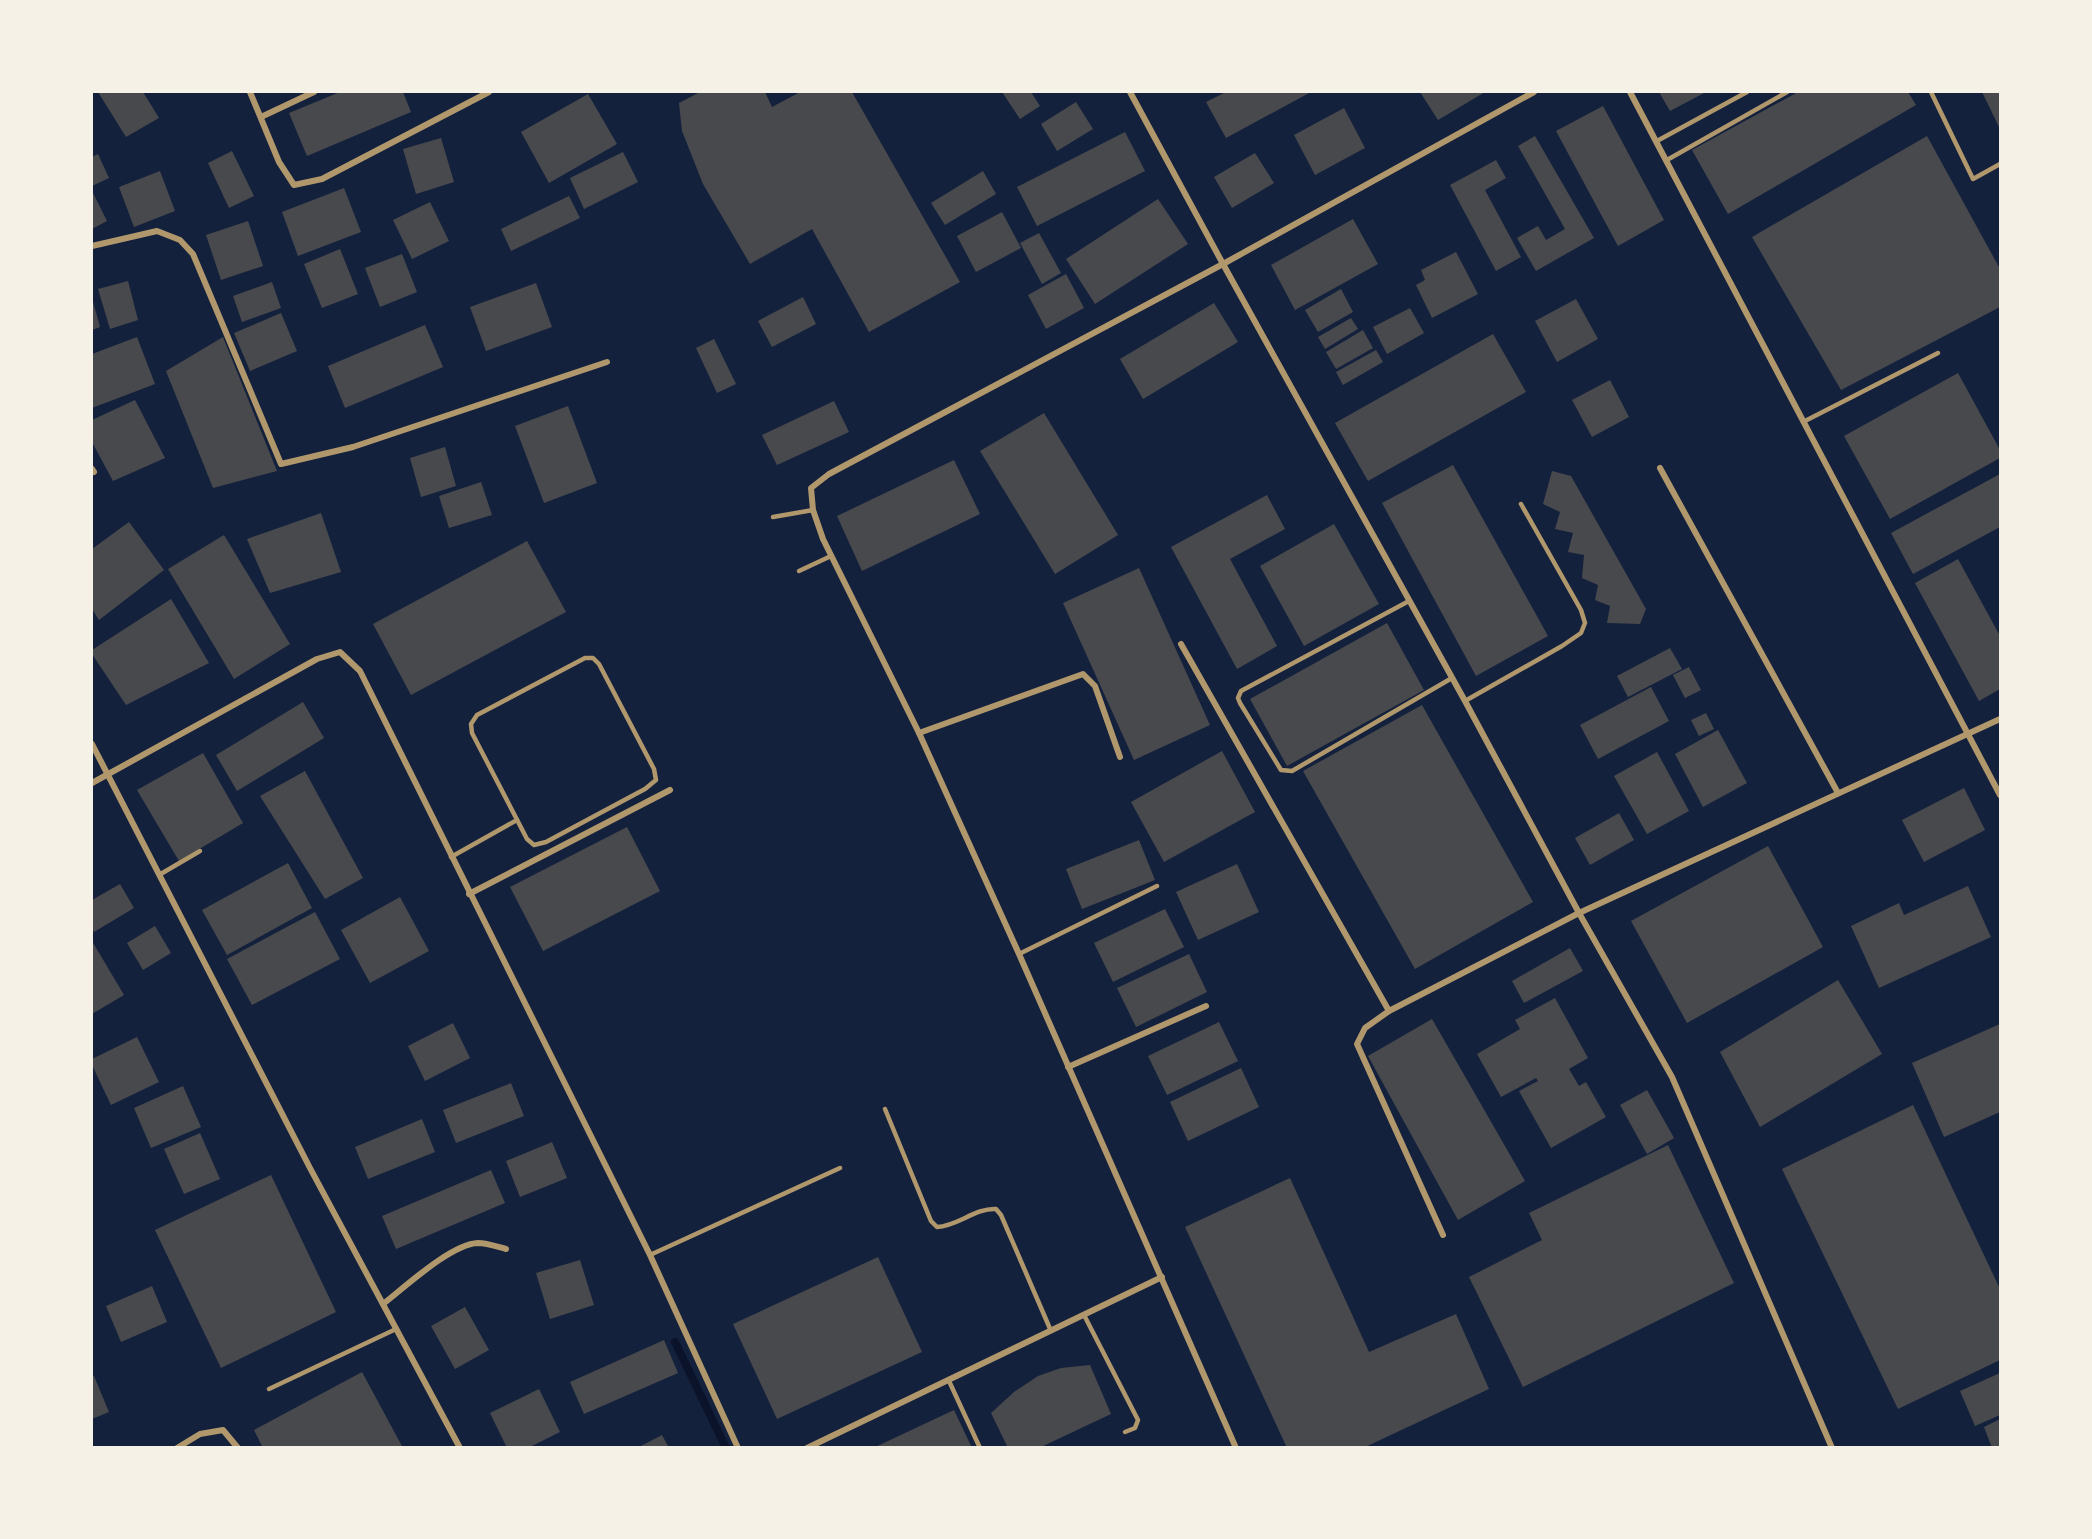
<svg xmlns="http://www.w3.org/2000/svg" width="2092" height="1539" font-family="Arial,sans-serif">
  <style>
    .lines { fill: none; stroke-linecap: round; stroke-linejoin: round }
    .stream { stroke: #0b132b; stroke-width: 8 }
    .building { fill: #48494c }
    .service { stroke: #b1986c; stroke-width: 4.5 }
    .minor { stroke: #b1986c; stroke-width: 6 }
  </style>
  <rect width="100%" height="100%" fill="#14213d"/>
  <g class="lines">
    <path class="stream" d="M675,1342L726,1448"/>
  </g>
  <g class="building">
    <path d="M98,92H143L159,118L126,137Z"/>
    <path d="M340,92H403L411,112L307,156L289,113Z"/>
    <path d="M700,92H765L772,107L800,92H852L960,282L869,332L812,229L750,264L703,184L682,131L679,103Z"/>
    <path d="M1002,92H1031L1040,106L1020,119Z"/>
    <path d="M1226,92H1311L1226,138L1206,102Z"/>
    <path d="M1420,92H1485L1438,120Z"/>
    <path d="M1659,92H1706L1670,111Z"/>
    <path d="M1798,92H1908L1916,105L1728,214L1692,150Z"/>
    <path d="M1982,92H2000V129Z"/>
    <path d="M588,94L617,144L549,183L521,132Z"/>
    <path d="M1076,102L1093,129L1057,151L1041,124Z"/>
    <path d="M1603,106L1664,220L1618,246L1556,131Z"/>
    <path d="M1344,108L1365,148L1315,175L1294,135Z"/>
    <path d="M1125,132L1145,171L1037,226L1017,187Z"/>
    <path d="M1535,136L1594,238L1536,271L1517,238L1538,226L1546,240L1565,229L1518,146Z"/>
    <path d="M1927,136L2000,269V307L1841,390L1752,237Z"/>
    <path d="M441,138L454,182L416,194L403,149Z"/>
    <path d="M232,151L254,196L229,208L208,163Z"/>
    <path d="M623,152L638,182L584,209L570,178Z"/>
    <path d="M1255,153L1274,183L1232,208L1214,177Z"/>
    <path d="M98,154L109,178L92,186V157Z"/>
    <path d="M1496,160L1506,178L1485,190L1521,257L1496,271L1450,185Z"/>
    <path d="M160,171L175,211L134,227L119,187Z"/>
    <path d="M983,171L996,194L945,225L931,203Z"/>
    <path d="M344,188L361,232L298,256L282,212Z"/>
    <path d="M92,191L107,221L92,229Z"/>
    <path d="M569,196L580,218L511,251L501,229Z"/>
    <path d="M1158,199L1188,244L1095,304L1066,259Z"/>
    <path d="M430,202L449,241L412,259L393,220Z"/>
    <path d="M1002,212L1021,248L976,272L957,236Z"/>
    <path d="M1353,219L1378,264L1295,310L1271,265Z"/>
    <path d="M248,221L263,266L221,280L206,235Z"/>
    <path d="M1039,233L1061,273L1042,284L1020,243Z"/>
    <path d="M340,249L358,294L322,308L304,264Z"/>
    <path d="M1456,252L1478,294L1432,318L1416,285L1425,280L1421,270Z"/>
    <path d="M402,254L417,292L380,307L365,268Z"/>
    <path d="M1066,274L1084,308L1046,329L1028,295Z"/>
    <path d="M128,281L138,320L110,329L98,289Z"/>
    <path d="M272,282L281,308L242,322L233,296Z"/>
    <path d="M536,283L552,327L486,351L470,307Z"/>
    <path d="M1341,289L1353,312L1318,332L1305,310Z"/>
    <path d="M803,297L816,324L772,347L758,321Z"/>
    <path d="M92,298L100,327L92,330Z"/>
    <path d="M1576,299L1598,339L1557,362L1535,321Z"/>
    <path d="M1214,303L1238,342L1143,399L1120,359Z"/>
    <path d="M1410,308L1424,333L1387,354L1373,327Z"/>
    <path d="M281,313L297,351L250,371L234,333Z"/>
    <path d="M1351,318L1358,329L1325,349L1318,337Z"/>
    <path d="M425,325L443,367L345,408L328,366Z"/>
    <path d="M1363,330L1373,348L1336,369L1326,352Z"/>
    <path d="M1493,334L1526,392L1368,481L1335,423Z"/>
    <path d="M137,337L155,384L92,408V354Z"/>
    <path d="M223,337L277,471L213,488L166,371Z"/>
    <path d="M714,339L736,384L717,393L696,348Z"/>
    <path d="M1376,350L1383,362L1343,385L1336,372Z"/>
    <path d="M1958,373L2000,450V458L1890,519L1844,436Z"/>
    <path d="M1610,380L1629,417L1592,437L1572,400Z"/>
    <path d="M135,400L165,458L113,481L92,442V420Z"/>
    <path d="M834,401L849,432L777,465L762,435Z"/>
    <path d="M568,406L597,483L544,503L515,426Z"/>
    <path d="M1044,413L1118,535L1055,574L980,451Z"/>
    <path d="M445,447L456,486L421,497L410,458Z"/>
    <path d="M954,460L980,514L862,571L837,516Z"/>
    <path d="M1453,465L1548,636L1476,676L1382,503Z"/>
    <path d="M1552,471L1571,476L1646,609L1640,624L1607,623L1610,606L1595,600L1598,585L1582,578L1584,555L1568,552L1573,533L1555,529L1560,512L1543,504Z"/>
    <path d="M2000,474V527L1913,574L1891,533Z"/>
    <path d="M481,482L492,515L449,528L439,496Z"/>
    <path d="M1267,495L1285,529L1230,559L1277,646L1237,669L1171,547Z"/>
    <path d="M321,513L341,572L270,593L247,539Z"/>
    <path d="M129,522L164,570L99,620L92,609V549Z"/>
    <path d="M1334,524L1379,604L1304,646L1260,566Z"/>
    <path d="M224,535L290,644L234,679L168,569Z"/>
    <path d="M527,541L566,612L411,695L373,624Z"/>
    <path d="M1958,559L2000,636V689L1979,701L1915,583Z"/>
    <path d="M1139,568L1210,725L1134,760L1063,603Z"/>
    <path d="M171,599L209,663L126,705L92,654V650Z"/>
    <path d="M1387,623L1424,690L1287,766L1250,699Z"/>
    <path d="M1670,648L1682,669L1628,697L1617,676Z"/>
    <path d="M1689,667L1701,690L1685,698L1673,675Z"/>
    <path d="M1651,687L1669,721L1598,759L1580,725Z"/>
    <path d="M303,702L324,738L237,791L216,755Z"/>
    <path d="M1422,705L1533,902L1415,969L1303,771Z"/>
    <path d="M1706,713L1714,729L1699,736L1691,720Z"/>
    <path d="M1718,730L1747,783L1703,807L1675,754Z"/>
    <path d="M1222,751L1255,812L1164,862L1131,802Z"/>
    <path d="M1657,752L1689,811L1647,834L1614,776Z"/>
    <path d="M203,753L243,823L179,861L137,790Z"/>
    <path d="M305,771L363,878L325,899L260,796Z"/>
    <path d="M1964,788L1985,830L1924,862L1902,820Z"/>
    <path d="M1619,813L1634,840L1590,865L1575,838Z"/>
    <path d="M627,827L660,891L543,951L510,887Z"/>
    <path d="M1139,840L1155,880L1082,909L1066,869Z"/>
    <path d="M1768,846L1823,947L1687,1023L1631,921Z"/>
    <path d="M288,863L312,908L227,955L202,910Z"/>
    <path d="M1237,864L1259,912L1198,940L1176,892Z"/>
    <path d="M120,884L134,908L94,932L92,928V900Z"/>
    <path d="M1968,886L1991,937L1879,988L1851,926L1899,903L1904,915Z"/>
    <path d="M400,897L429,951L370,983L341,930Z"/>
    <path d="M1165,909L1184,947L1113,982L1094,943Z"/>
    <path d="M315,912L340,959L252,1005L227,959Z"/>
    <path d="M155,926L171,953L143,970L127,943Z"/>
    <path d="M92,941L124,995L92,1014Z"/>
    <path d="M1570,948L1583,971L1524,1003L1512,981Z"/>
    <path d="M1189,954L1207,992L1136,1027L1117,988Z"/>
    <path d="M1838,980L1882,1054L1760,1127L1720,1052Z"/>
    <path d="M1555,998L1588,1058L1569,1069L1579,1086L1586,1082L1606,1117L1551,1148L1519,1091L1538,1081L1536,1078L1501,1097L1477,1054L1520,1029L1515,1020Z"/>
    <path d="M1432,1019L1525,1181L1458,1220L1368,1056Z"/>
    <path d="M1219,1022L1238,1061L1167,1095L1148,1056Z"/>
    <path d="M453,1023L470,1058L425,1081L408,1046Z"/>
    <path d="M2000,1024V1112L1944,1137L1912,1063Z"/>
    <path d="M137,1037L159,1082L111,1105L92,1065V1059Z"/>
    <path d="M1241,1068L1259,1107L1188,1141L1170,1102Z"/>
    <path d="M511,1083L524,1116L456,1143L443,1110Z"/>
    <path d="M183,1086L201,1127L151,1148L134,1108Z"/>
    <path d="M1647,1090L1674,1138L1647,1154L1620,1105Z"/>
    <path d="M1913,1105L2000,1289V1360L1898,1409L1782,1169Z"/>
    <path d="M422,1119L435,1152L368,1179L355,1147Z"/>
    <path d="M200,1133L220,1179L184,1194L164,1149Z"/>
    <path d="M552,1142L567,1178L520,1197L506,1161Z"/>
    <path d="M1668,1145L1734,1283L1523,1387L1469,1277L1542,1240L1529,1213Z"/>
    <path d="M491,1170L505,1203L396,1249L382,1216Z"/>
    <path d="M271,1175L336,1312L221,1368L155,1230Z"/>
    <path d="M1290,1178L1369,1352L1456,1314L1489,1389L1363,1448H1287L1185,1227Z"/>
    <path d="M878,1257L922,1352L777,1419L733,1324Z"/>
    <path d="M580,1260L594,1305L550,1319L536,1273Z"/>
    <path d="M152,1286L167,1322L121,1342L106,1306Z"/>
    <path d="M465,1307L489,1350L455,1369L431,1326Z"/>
    <path d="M664,1340L678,1373L584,1414L570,1382Z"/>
    <path d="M1090,1365L1111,1414L1039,1448H1008L991,1413L1014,1392L1038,1376L1061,1368Z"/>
    <path d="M362,1372L403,1448H263L254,1430Z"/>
    <path d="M2000,1373V1415L1975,1426L1960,1391Z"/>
    <path d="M94,1376L109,1412L92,1419V1377Z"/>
    <path d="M539,1389L560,1432L528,1448H507L490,1413Z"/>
    <path d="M954,1410L972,1448H873Z"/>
    <path d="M2000,1419V1448H1992L1984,1427Z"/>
    <path d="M662,1435L669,1448H637Z"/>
  </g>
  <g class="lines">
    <g class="service">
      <path d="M1931,92L1973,179L2000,164"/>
      <path d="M1657,141L1747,92"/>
      <path d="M1667,160L1787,92"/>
      <path d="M1805,421L1938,353"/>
      <path d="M773,517L813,510"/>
      <path d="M799,571L831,556"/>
      <path d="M1409,601L1241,691L1238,698L1240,703L1281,770L1292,771L1452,678"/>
      <path d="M585,658H593L599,664L654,769L656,780L645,789L546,842L534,845L527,839L472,733L471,724L477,715Z"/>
      <path d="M1465,701L1562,646L1581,633L1585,623L1581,610L1521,504"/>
      <path d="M451,857L517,820"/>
      <path d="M159,875L200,851"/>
      <path d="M1019,954L1157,886"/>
      <path d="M885,1109L931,1221L937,1227C958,1226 975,1208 996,1209L1001,1215L1051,1331"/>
      <path d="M650,1255L840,1168"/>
      <path d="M1084,1315L1138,1420L1135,1428L1125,1432"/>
      <path d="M949,1381L980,1448"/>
      <path d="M269,1389L396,1329"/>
    </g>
    <g class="minor">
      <path d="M250,92L279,162L294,185L322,179L489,92"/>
      <path d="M1130,92L1223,264L1465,701L1579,913L1672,1077L1832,1448"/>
      <path d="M1630,92L2000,795"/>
      <path d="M261,117L314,92"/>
      <path d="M92,246L157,231L180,240L193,254L281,464L353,447L607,362"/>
      <path d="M1660,468L1838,793"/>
      <path d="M92,469L94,472"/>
      <path d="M1181,644L1389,1011"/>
      <path d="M919,733L1083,674L1095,686L1120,757"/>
      <path d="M92,744L310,1168L460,1448"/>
      <path d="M92,783L317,659L340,652L360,671L650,1255L738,1448"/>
      <path d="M469,894L670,790"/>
      <path d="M1068,1067L1206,1006"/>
      <path d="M1443,1235L1357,1044L1365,1028L1389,1011L1579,913L2000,719"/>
      <path d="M383,1304C405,1287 451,1244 478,1243C487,1243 498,1247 506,1249"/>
      <path d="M177,1448L200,1434L223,1430L238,1448"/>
      <path d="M807,1448L1162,1277"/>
      <path d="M1236,1448L1019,954L919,733L823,539L813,510L811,488L829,474L1223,264L1534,92"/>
    </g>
  </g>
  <rect width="2092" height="1539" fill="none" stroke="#f6f1e7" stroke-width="186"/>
</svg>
